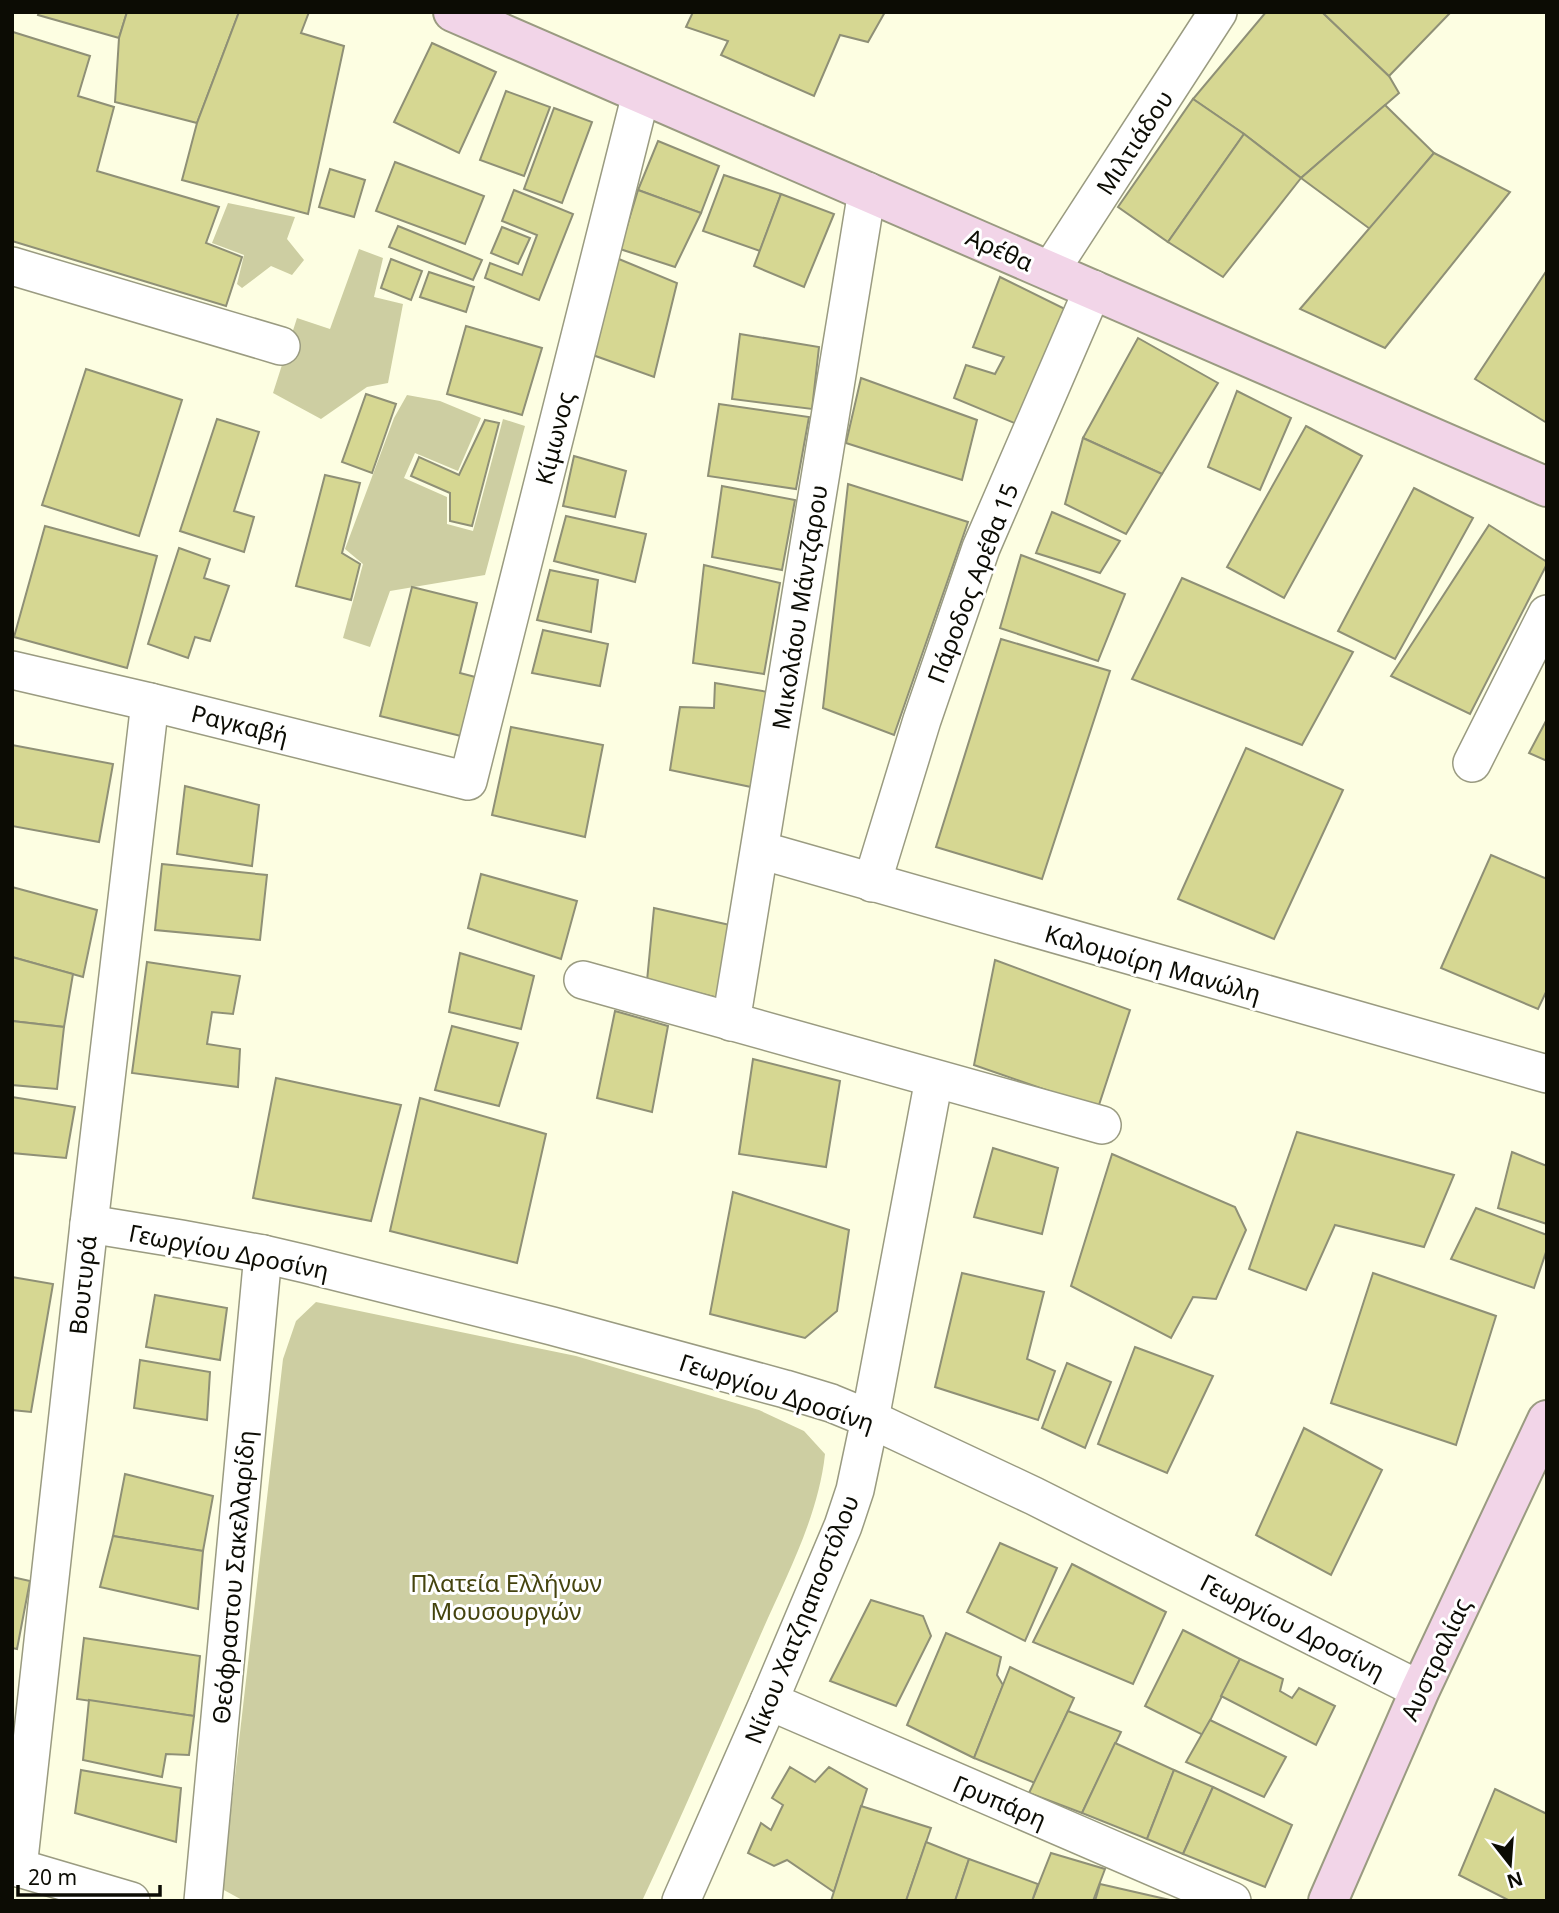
<svg xmlns="http://www.w3.org/2000/svg" width="1559" height="1913" font-family="'Noto Sans',sans-serif">
  <style>
    .green { fill: #cdcea2 }
    .building { fill: #d6d792; stroke: #8f9076; stroke-width: 2 }
    .lines { fill: none; stroke-linecap: round; stroke-linejoin: round }
    .street-casing { stroke: #9a9b81; stroke-width: 40 }
    .secondary-casing { stroke: #9a9b81; stroke-width: 42 }
    .street { stroke: #fff; stroke-width: 37 }
    .secondary { stroke: #f2d5e8; stroke-width: 38 }
    .labels { text-anchor: middle; dominant-baseline: central; stroke-width: 6; stroke-linejoin: round; paint-order: stroke }
    .street-label { font-size: 24px; fill: #0c0c04; stroke: #fff }
    .park-label { font-size: 24px; fill: #45440f; stroke: #fff }
  </style>
  <rect width="100%" height="100%" fill="#fdfee2"/>
  <g class="green">
    <path d="M228,203L295,217L287,239L304,260L292,275L271,266L242,288L237,284L244,255L212,243Z"/>
    <path d="M359,249L383,258L374,297L403,304L388,383L367,387L321,419L273,393L297,318L330,329Z"/>
    <path d="M407,395L440,401L481,418L458,471L415,453L404,478L447,497V524L473,531L503,419L525,426L485,575L390,591L370,647L343,638L363,564L345,549L394,418Z"/>
    <path d="M316,1302L576,1356L759,1410L804,1431L825,1454C818,1520 783,1582 757,1643C719,1729 682,1816 642,1901H244L222,1889L283,1359L296,1321Z"/>
  </g>
  <g class="building">
    <path d="M39,12H127L119,38L38,15Z"/>
    <path d="M127,12H239L197,123L115,102L119,38Z"/>
    <path d="M239,12H309L301,33L344,46L308,214L182,180L197,123Z"/>
    <path d="M693,12H885L868,42L840,35L814,96L721,55L728,41L686,27Z"/>
    <path d="M1266,12H1322L1389,76L1399,93L1301,178L1244,134L1193,99Z"/>
    <path d="M1322,12H1451L1389,76Z"/>
    <path d="M13,32L90,56L78,96L114,107L97,171L219,207L206,243L242,257L226,306L12,241Z"/>
    <path d="M432,43L496,72L459,153L394,122Z"/>
    <path d="M506,91L550,107L524,176L480,160Z"/>
    <path d="M1193,99L1244,134L1168,242L1118,207Z"/>
    <path d="M1385,105L1434,153L1370,229L1301,178Z"/>
    <path d="M554,108L592,122L562,203L524,189Z"/>
    <path d="M1244,134L1301,178L1223,277L1168,242Z"/>
    <path d="M658,141L719,166L701,213L638,190Z"/>
    <path d="M1434,153L1510,192L1385,348L1300,309Z"/>
    <path d="M395,162L484,196L465,244L376,211Z"/>
    <path d="M330,169L365,180L354,217L319,207Z"/>
    <path d="M724,175L781,194L760,251L703,231Z"/>
    <path d="M514,190L573,214L539,300L485,278L490,263L522,275L537,235L502,221Z"/>
    <path d="M638,190L701,213L675,267L620,249Z"/>
    <path d="M781,194L834,214L804,287L754,266Z"/>
    <path d="M398,226L482,260L473,280L389,247Z"/>
    <path d="M502,227L530,238L518,264L491,253Z"/>
    <path d="M614,257L677,283L654,377L590,354Z"/>
    <path d="M391,259L422,271L411,300L381,288Z"/>
    <path d="M1547,270V423L1475,379Z"/>
    <path d="M429,272L474,287L466,312L420,297Z"/>
    <path d="M1000,277L1069,311L1024,427L954,398L966,365L995,374L1004,357L973,347Z"/>
    <path d="M466,326L542,348L522,415L447,394Z"/>
    <path d="M740,334L819,347L812,409L732,399Z"/>
    <path d="M1138,338L1218,383L1162,474L1083,438Z"/>
    <path d="M86,369L182,400L139,536L42,505Z"/>
    <path d="M861,378L977,420L962,480L846,443Z"/>
    <path d="M1237,391L1291,418L1260,490L1208,467Z"/>
    <path d="M366,394L396,404L372,473L342,462Z"/>
    <path d="M719,404L809,417L796,489L708,476Z"/>
    <path d="M217,419L259,432L234,511L254,517L244,552L180,531Z"/>
    <path d="M485,420L499,423L472,526L450,521V493L411,476L419,457L459,475Z"/>
    <path d="M1306,426L1362,456L1284,598L1227,567Z"/>
    <path d="M1083,438L1162,474L1126,534L1065,504Z"/>
    <path d="M574,456L626,471L615,517L563,506Z"/>
    <path d="M325,475L360,483L342,553L360,564L351,600L296,586Z"/>
    <path d="M848,484L968,522L894,735L823,708Z"/>
    <path d="M722,486L795,500L782,570L712,557Z"/>
    <path d="M1414,488L1473,518L1395,659L1338,631Z"/>
    <path d="M1052,512L1120,541L1100,573L1036,553Z"/>
    <path d="M566,516L646,534L635,582L554,561Z"/>
    <path d="M1489,525L1547,562V564L1470,714L1391,676Z"/>
    <path d="M45,526L157,556L127,668L14,637Z"/>
    <path d="M179,548L210,559L204,578L229,586L210,641L195,637L188,658L148,644Z"/>
    <path d="M1021,555L1125,594L1098,661L1000,628Z"/>
    <path d="M704,565L780,583L764,674L693,663Z"/>
    <path d="M550,570L598,580L591,632L537,620Z"/>
    <path d="M1182,578L1353,652L1302,745L1132,679Z"/>
    <path d="M412,587L477,603L460,673L483,679L469,738L380,716Z"/>
    <path d="M543,630L608,644L600,686L532,673Z"/>
    <path d="M1001,639L1110,671L1042,879L936,847Z"/>
    <path d="M715,683L768,692L751,787L670,770L680,707L714,708Z"/>
    <path d="M1547,719V761L1529,753Z"/>
    <path d="M511,727L603,745L585,837L492,815Z"/>
    <path d="M12,745L113,764L99,842L12,826Z"/>
    <path d="M1246,748L1343,790L1274,939L1178,899Z"/>
    <path d="M185,786L259,805L252,866L177,854Z"/>
    <path d="M1491,855L1547,879V990L1538,1009L1441,968Z"/>
    <path d="M162,864L267,875L260,940L155,930Z"/>
    <path d="M481,874L577,901L561,959L468,928Z"/>
    <path d="M12,887L97,910L83,977L12,957Z"/>
    <path d="M654,908L730,925L723,999L647,981Z"/>
    <path d="M460,953L534,976L521,1029L449,1012Z"/>
    <path d="M12,957L73,974L64,1027L12,1021Z"/>
    <path d="M995,960L1130,1010L1098,1108L974,1065Z"/>
    <path d="M147,962L240,976L233,1014L212,1012L207,1044L240,1049L238,1087L132,1073Z"/>
    <path d="M615,1011L668,1026L652,1112L597,1098Z"/>
    <path d="M12,1021L64,1027L57,1089L12,1085Z"/>
    <path d="M452,1026L518,1043L499,1106L435,1090Z"/>
    <path d="M753,1059L840,1081L826,1167L739,1154Z"/>
    <path d="M276,1078L401,1105L371,1221L253,1198Z"/>
    <path d="M12,1097L75,1107L66,1158L12,1153Z"/>
    <path d="M420,1098L546,1134L517,1263L390,1231Z"/>
    <path d="M1297,1132L1454,1175L1424,1247L1335,1225L1306,1290L1249,1269Z"/>
    <path d="M993,1148L1058,1168L1042,1234L974,1217Z"/>
    <path d="M1512,1152L1547,1166V1224L1498,1208Z"/>
    <path d="M1112,1154L1235,1207L1246,1230L1216,1299L1193,1297L1171,1338L1071,1286Z"/>
    <path d="M733,1192L849,1230L837,1311L805,1338L710,1314Z"/>
    <path d="M1476,1208L1547,1235V1249L1534,1288L1451,1259Z"/>
    <path d="M962,1273L1044,1292L1027,1359L1055,1371L1038,1420L935,1387Z"/>
    <path d="M1373,1273L1496,1316L1456,1445L1331,1403Z"/>
    <path d="M12,1277L53,1284L31,1412L12,1410Z"/>
    <path d="M155,1295L227,1308L220,1360L146,1347Z"/>
    <path d="M1135,1347L1213,1376L1167,1473L1098,1444Z"/>
    <path d="M140,1360L210,1372L207,1420L134,1408Z"/>
    <path d="M1067,1363L1111,1382L1085,1448L1042,1428Z"/>
    <path d="M1304,1428L1382,1470L1331,1575L1256,1535Z"/>
    <path d="M125,1474L213,1496L203,1551L113,1536Z"/>
    <path d="M113,1536L203,1551L198,1609L100,1587Z"/>
    <path d="M1000,1543L1057,1568L1025,1641L967,1612Z"/>
    <path d="M1072,1564L1166,1612L1133,1684L1033,1642Z"/>
    <path d="M12,1577L30,1581L17,1649L12,1648Z"/>
    <path d="M871,1600L923,1616L931,1636L896,1706L830,1681Z"/>
    <path d="M1183,1630L1240,1659L1203,1735L1145,1706Z"/>
    <path d="M946,1633L1001,1657L997,1675L1003,1685L974,1758L907,1725Z"/>
    <path d="M84,1638L200,1656L194,1716L77,1699Z"/>
    <path d="M1240,1659L1283,1679L1280,1691L1292,1698L1299,1688L1335,1706L1316,1745L1221,1696Z"/>
    <path d="M1010,1667L1074,1698L1035,1783L974,1758Z"/>
    <path d="M89,1700L194,1716L189,1755L166,1754L162,1777L83,1760Z"/>
    <path d="M1068,1711L1121,1732L1082,1813L1029,1793Z"/>
    <path d="M1210,1720L1286,1757L1264,1797L1186,1762Z"/>
    <path d="M1115,1743L1174,1770L1147,1839L1082,1813Z"/>
    <path d="M790,1767L815,1782L829,1767L867,1789L834,1892L787,1860L774,1866L748,1853L761,1823L771,1830L783,1805L772,1798Z"/>
    <path d="M81,1770L181,1788L176,1842L75,1813Z"/>
    <path d="M1174,1770L1213,1787L1183,1854L1147,1839Z"/>
    <path d="M1213,1787L1292,1825L1265,1887L1183,1854Z"/>
    <path d="M1495,1789L1547,1814V1901H1510L1459,1875Z"/>
    <path d="M861,1806L931,1828L906,1901H831Z"/>
    <path d="M926,1842L969,1859L955,1901H906Z"/>
    <path d="M1051,1853L1105,1869L1093,1901H1032Z"/>
    <path d="M969,1859L1038,1884L1032,1901H955Z"/>
    <path d="M1100,1884L1170,1900L1095,1901Z"/>
  </g>
  <g class="lines">
    <defs>
      <g id="street">
        <path d="M12,266L281,346"/>
        <path d="M1050,271L1218,12"/>
        <path d="M12,670L150,702L468,781L641,94"/>
        <path d="M1472,763L1547,614"/>
        <path d="M760,850L1547,1074"/>
        <path d="M872,883L922,720L981,548L1093,289"/>
        <path d="M583,980L1102,1125"/>
        <path d="M731,1022L867,191"/>
        <path d="M89,1224L181,1239L263,1254L306,1264L552,1326L785,1389L831,1403L870,1419L1034,1496L1420,1690"/>
        <path d="M769,1701L1232,1901"/>
        <path d="M12,1866L131,1901"/>
        <path d="M18,1868L89,1224L150,702"/>
        <path d="M203,1901L263,1254"/>
        <path d="M681,1901L769,1701L843,1526L855,1490L870,1419L934,1079"/>
      </g>
      <g id="secondary">
        <path d="M453,12L1547,487"/>
        <path d="M1328,1901L1420,1690L1547,1420"/>
      </g>
    </defs>
    <use href="#street" class="street-casing"/>
    <use href="#secondary" class="secondary-casing"/>
    <use href="#street" class="street"/>
    <use href="#secondary" class="secondary"/>
  </g>
  <g class="labels">
    <g class="street-label">
      <text transform="translate(1134 142) rotate(-57)">Μιλτιάδου</text>
      <text transform="translate(1000 249) rotate(24)">Αρέθα</text>
      <text transform="translate(554 438) rotate(-76)">Κίμωνος</text>
      <text transform="translate(972 583) rotate(-69)">Πάροδος Αρέθα 15</text>
      <text transform="translate(799 607) rotate(-81)">Μικολάου Μάντζαρου</text>
      <text transform="translate(240 724) rotate(14)">Ραγκαβή</text>
      <text transform="translate(1153 963) rotate(16)">Καλομοίρη Μανώλη</text>
      <text transform="translate(229 1251) rotate(11)">Γεωργίου Δροσίνη</text>
      <text transform="translate(82 1285) rotate(-84)">Βουτυρά</text>
      <text transform="translate(777 1392) rotate(18)">Γεωργίου Δροσίνη</text>
      <text transform="translate(233 1577) rotate(-85)">Θεόφραστου Σακελλαρίδη</text>
      <text transform="translate(801 1619) rotate(-68)">Νίκου Χατζηαποστόλου</text>
      <text transform="translate(1293 1626) rotate(27)">Γεωργίου Δροσίνη</text>
      <text transform="translate(1435 1659) rotate(-65)">Αυστραλίας</text>
      <text transform="translate(1000 1801) rotate(23)">Γρυπάρη</text>
    </g>
    <g class="park-label">
      <text x="506" y="1582">Πλατεία Ελλήνων<tspan x="506" dy="28">Μουσουργών</tspan></text>
    </g>
  </g>
  <rect width="1559" height="1913" fill="none" stroke="#0c0c04" stroke-width="28"/>
  <g transform="translate(1510 1864) rotate(163)" stroke="#ffffff" stroke-width="5" paint-order="stroke">
  <path d="M0-5L12 26L0 18L-12 26Z" fill="#0c0c04"/>
  <text y="-10" font-size="19" font-weight="bold" text-anchor="middle" fill="#0c0c04">N</text>
  </g>
  <path d="M18 1885v10h142v-10" fill="none" stroke="#0c0c04" stroke-width="3.5"/>
  <text x="28" y="1885" font-size="21" fill="#0c0c04" stroke="#ffffff" stroke-width="5" paint-order="stroke">20 m</text>
</svg>
